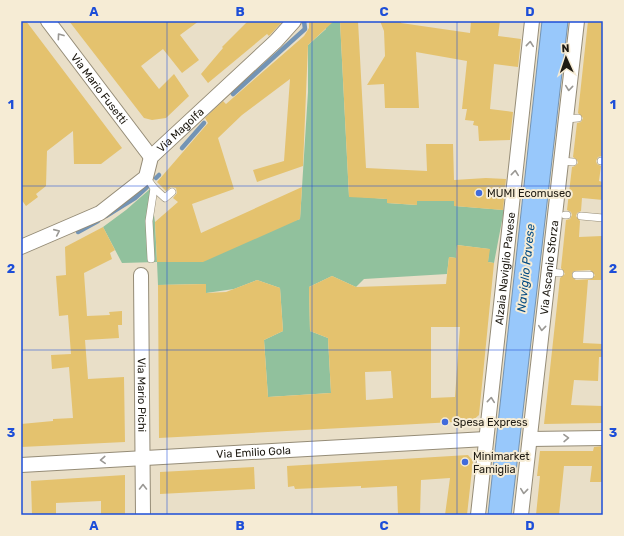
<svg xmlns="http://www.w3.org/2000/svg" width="624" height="536" font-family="Rubik,sans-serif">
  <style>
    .green { fill: #91c19d }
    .water { fill: #98c8fb; stroke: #7394b5 }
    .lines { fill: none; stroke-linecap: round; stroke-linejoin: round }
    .stream { stroke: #7394b5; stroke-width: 4.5 }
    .building { fill: #e4c26e; fill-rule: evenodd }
    .lane-casing { stroke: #958c77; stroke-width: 8 }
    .street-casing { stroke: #958c77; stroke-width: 16 }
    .lane { stroke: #fff; stroke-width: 7 }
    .street { stroke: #fff; stroke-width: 14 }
    .oneway { stroke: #9a9894 }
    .grid { fill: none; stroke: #1d4ed8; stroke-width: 1; stroke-opacity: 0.55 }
    .poi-dot { fill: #416bdc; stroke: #f6ecd5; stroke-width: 1.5 }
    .labels { text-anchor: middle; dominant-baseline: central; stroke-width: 4; stroke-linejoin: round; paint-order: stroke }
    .street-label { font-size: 11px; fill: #1e1a12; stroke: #f6ecd5 }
    .poi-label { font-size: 11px; fill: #1e1a12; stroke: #f6ecd5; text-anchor: start }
    .water-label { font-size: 12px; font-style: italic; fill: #024a82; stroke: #f6ecd5 }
    .neatline { fill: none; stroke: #1d4ed8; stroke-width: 1.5 }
    .grid-label { font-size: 13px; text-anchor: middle; font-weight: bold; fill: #1d4ed8 }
  </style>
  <rect width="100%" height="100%" fill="#e9dfc8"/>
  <path class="green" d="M326,21H340L349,196L387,199V203L417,205V201H454L455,206L504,210L494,263L488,262L489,249L457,245L456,258L449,257L447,274L364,279L356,287L332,276L309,287L310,331L328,338L331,393L268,397L264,340L283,331L280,288L257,280L234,289L206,293L205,284L158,285L157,262L122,263L103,227L126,210L150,189L155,222L157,262L300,219L308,92V45L326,29Z"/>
  <path class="water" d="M542,21H568L511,515H488Z"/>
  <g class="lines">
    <g class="stream">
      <path d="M233,94L305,29L304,21"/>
      <path d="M182,148L204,123"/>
      <path d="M156,178L159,175"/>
      <path d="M106,216L135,198L147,187"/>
      <path d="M78,232L98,221"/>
    </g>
  </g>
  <g class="building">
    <path d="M21,21H26L122,148L101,164H74L73,131L47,151L46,186L36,194L38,197L26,206L21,199Z"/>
    <path d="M69,21H199L180,35L199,60L182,73L163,49L141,66L159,89L174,74L189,96L166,118L152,120L144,118Z"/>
    <path d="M248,21H283L269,36L267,34L208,83L201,74L223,48L222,47Z"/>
    <path d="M309,21H334L308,45L303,166L257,182L253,170L284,161L290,79L242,115L218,138L234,189L192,204L201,233L302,187L300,219L203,262H157L155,222L178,202L173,198L177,193L176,188L171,187L166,191L157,182L208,123L205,118L223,101L226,104L304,36L309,28Z"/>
    <path d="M340,21H358L366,168L427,171L426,144H453L454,180L486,178L506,179L503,210L454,206V201H417V205L387,203V199L349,197Z"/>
    <path d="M380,21H401V23L470,33L471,21H500L498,36L521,39L518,67L494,64L490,109L513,112L510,140L479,141L478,126L473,125L474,121L465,120L467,109H462L467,61L416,52L419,108H385L384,84L367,85L385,56L384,31Z"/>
    <path d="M588,21H603V143L602,156L598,157L596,161L597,164L601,166L599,181L603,182V200L582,198L581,211L577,213L576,216L580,221L579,237L602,236L603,280H588L583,343L603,344V357H599L598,381L574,380L571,405L603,406V423L544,424L560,278L565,274L561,268L566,220L570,219L572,215L571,212L567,210L572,167L575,166L578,163L577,160L573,157L577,123L581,122L583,118L578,113ZM590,270L595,275L592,279L576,280L572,277V273L574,271Z"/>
    <path d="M103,227L115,250L110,253L112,259L84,273L87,316L110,315L109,312L122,311V325H118L119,338L85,340L88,379L124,377L125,442L21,447V424L53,421V419L73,418L69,367L52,369L51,355L71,354L68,315L59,316L56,276L66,275L65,247Z"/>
    <path d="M457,245L490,249L488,262L494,263L479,415L472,421L159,438L158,285L206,284V293L226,292L257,280L280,288L283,331L264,340L268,397L331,393L328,338L310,331L309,287L332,276L356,287L446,284L449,257L456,258ZM431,327H460L455,397L431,398ZM391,371L393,398L366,400L365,372Z"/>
    <path d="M603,446V482H590L592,466H564L559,515H536L540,476H537L540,451H593L594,447Z"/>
    <path d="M468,455L473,461L467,515H445L450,478L421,480L420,515H398L397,486L361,488V486L295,489L294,486L288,487L287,466Z"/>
    <path d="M254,467L255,489L160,494V472Z"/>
    <path d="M125,475V515H101V501L56,503V515H32L31,481Z"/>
  </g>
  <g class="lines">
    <defs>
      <g id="lane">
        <path d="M566,119L578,118"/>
        <path d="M561,161L573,162"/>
        <path d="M601,161H603"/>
        <path d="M146,177L154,188L149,221L151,259"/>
        <path d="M154,188L165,198L172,192"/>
        <path d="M565,215H567"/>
        <path d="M581,216L603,218"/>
        <path d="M548,272L560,273"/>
        <path d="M576,275H590"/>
      </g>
      <g id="street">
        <path id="s1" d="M48,21L151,157"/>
        <path id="s2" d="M21,247L100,213L146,177L151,157L276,41L294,21"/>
        <path id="s3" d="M141,275L143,515"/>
        <path d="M530,439L603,438"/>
        <path id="s4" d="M21,465L486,439"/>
        <path id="s5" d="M478,515L532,21"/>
        <path id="s6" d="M521,515L577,21"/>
      </g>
    </defs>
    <use href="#lane" class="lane-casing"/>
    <use href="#street" class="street-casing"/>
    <use href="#lane" class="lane"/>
    <use href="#street" class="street"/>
  </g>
  <defs><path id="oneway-chevron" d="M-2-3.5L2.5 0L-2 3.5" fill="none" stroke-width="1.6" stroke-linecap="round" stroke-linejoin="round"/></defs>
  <g class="oneway">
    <use href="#oneway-chevron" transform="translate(60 36) rotate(-126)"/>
    <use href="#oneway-chevron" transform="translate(530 44) rotate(-84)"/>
    <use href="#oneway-chevron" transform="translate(569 88) rotate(96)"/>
    <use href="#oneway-chevron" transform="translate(515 173) rotate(-84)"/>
    <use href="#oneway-chevron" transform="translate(57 232) rotate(-24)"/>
    <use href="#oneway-chevron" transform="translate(542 328) rotate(96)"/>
    <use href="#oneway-chevron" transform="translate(491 400) rotate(-84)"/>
    <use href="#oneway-chevron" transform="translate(566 438) rotate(-1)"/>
    <use href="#oneway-chevron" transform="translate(103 460) rotate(177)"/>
    <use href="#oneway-chevron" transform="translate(143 487) rotate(-90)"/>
    <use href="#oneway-chevron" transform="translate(524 491) rotate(96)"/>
  </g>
  <path class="grid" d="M167,21V515M312,21V515M457,21V515M21,186H603M21,350H603"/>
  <g class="poi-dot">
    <circle cx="479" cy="193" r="4"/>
    <circle cx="445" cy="422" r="4"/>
    <circle cx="465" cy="462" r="4"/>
  </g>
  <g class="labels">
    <g class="street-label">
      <text stroke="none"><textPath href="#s1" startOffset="85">Via Mario Fusetti</textPath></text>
      <text stroke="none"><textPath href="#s2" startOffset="205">Via Magolfa</textPath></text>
      <text stroke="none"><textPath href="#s5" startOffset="248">Alzaia Naviglio Pavese</textPath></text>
      <text stroke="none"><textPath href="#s6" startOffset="249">Via Ascanio Sforza</textPath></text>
      <text stroke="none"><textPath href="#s3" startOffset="120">Via Mario Pichi</textPath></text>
      <text stroke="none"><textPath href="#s4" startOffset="233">Via Emilio Gola</textPath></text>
    </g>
    <g class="poi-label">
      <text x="487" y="193">MUMI Ecomuseo</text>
      <text x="453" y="422">Spesa Express</text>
      <text x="473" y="456">Minimarket<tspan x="473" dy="13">Famiglia</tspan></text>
    </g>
    <g class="water-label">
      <text transform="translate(526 268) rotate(-84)">Naviglio Pavese</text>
    </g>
  </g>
  <rect width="624" height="536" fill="none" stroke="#f6ecd5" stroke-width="44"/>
  <g transform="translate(566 58) rotate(357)" stroke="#f6ecd5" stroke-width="3" paint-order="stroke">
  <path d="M0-3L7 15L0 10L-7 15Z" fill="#1e1a12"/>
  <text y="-6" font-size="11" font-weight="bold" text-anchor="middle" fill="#1e1a12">N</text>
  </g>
  <rect x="22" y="22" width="580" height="492" class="neatline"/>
  <g class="grid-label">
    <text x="94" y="16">A</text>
    <text x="240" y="16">B</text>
    <text x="384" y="16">C</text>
    <text x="530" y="16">D</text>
    <text x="11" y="109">1</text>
    <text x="613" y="109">1</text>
    <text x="11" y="273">2</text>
    <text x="613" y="273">2</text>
    <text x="11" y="437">3</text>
    <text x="613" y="437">3</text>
    <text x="94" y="530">A</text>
    <text x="240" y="530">B</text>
    <text x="384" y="530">C</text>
    <text x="530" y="530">D</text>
  </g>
</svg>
